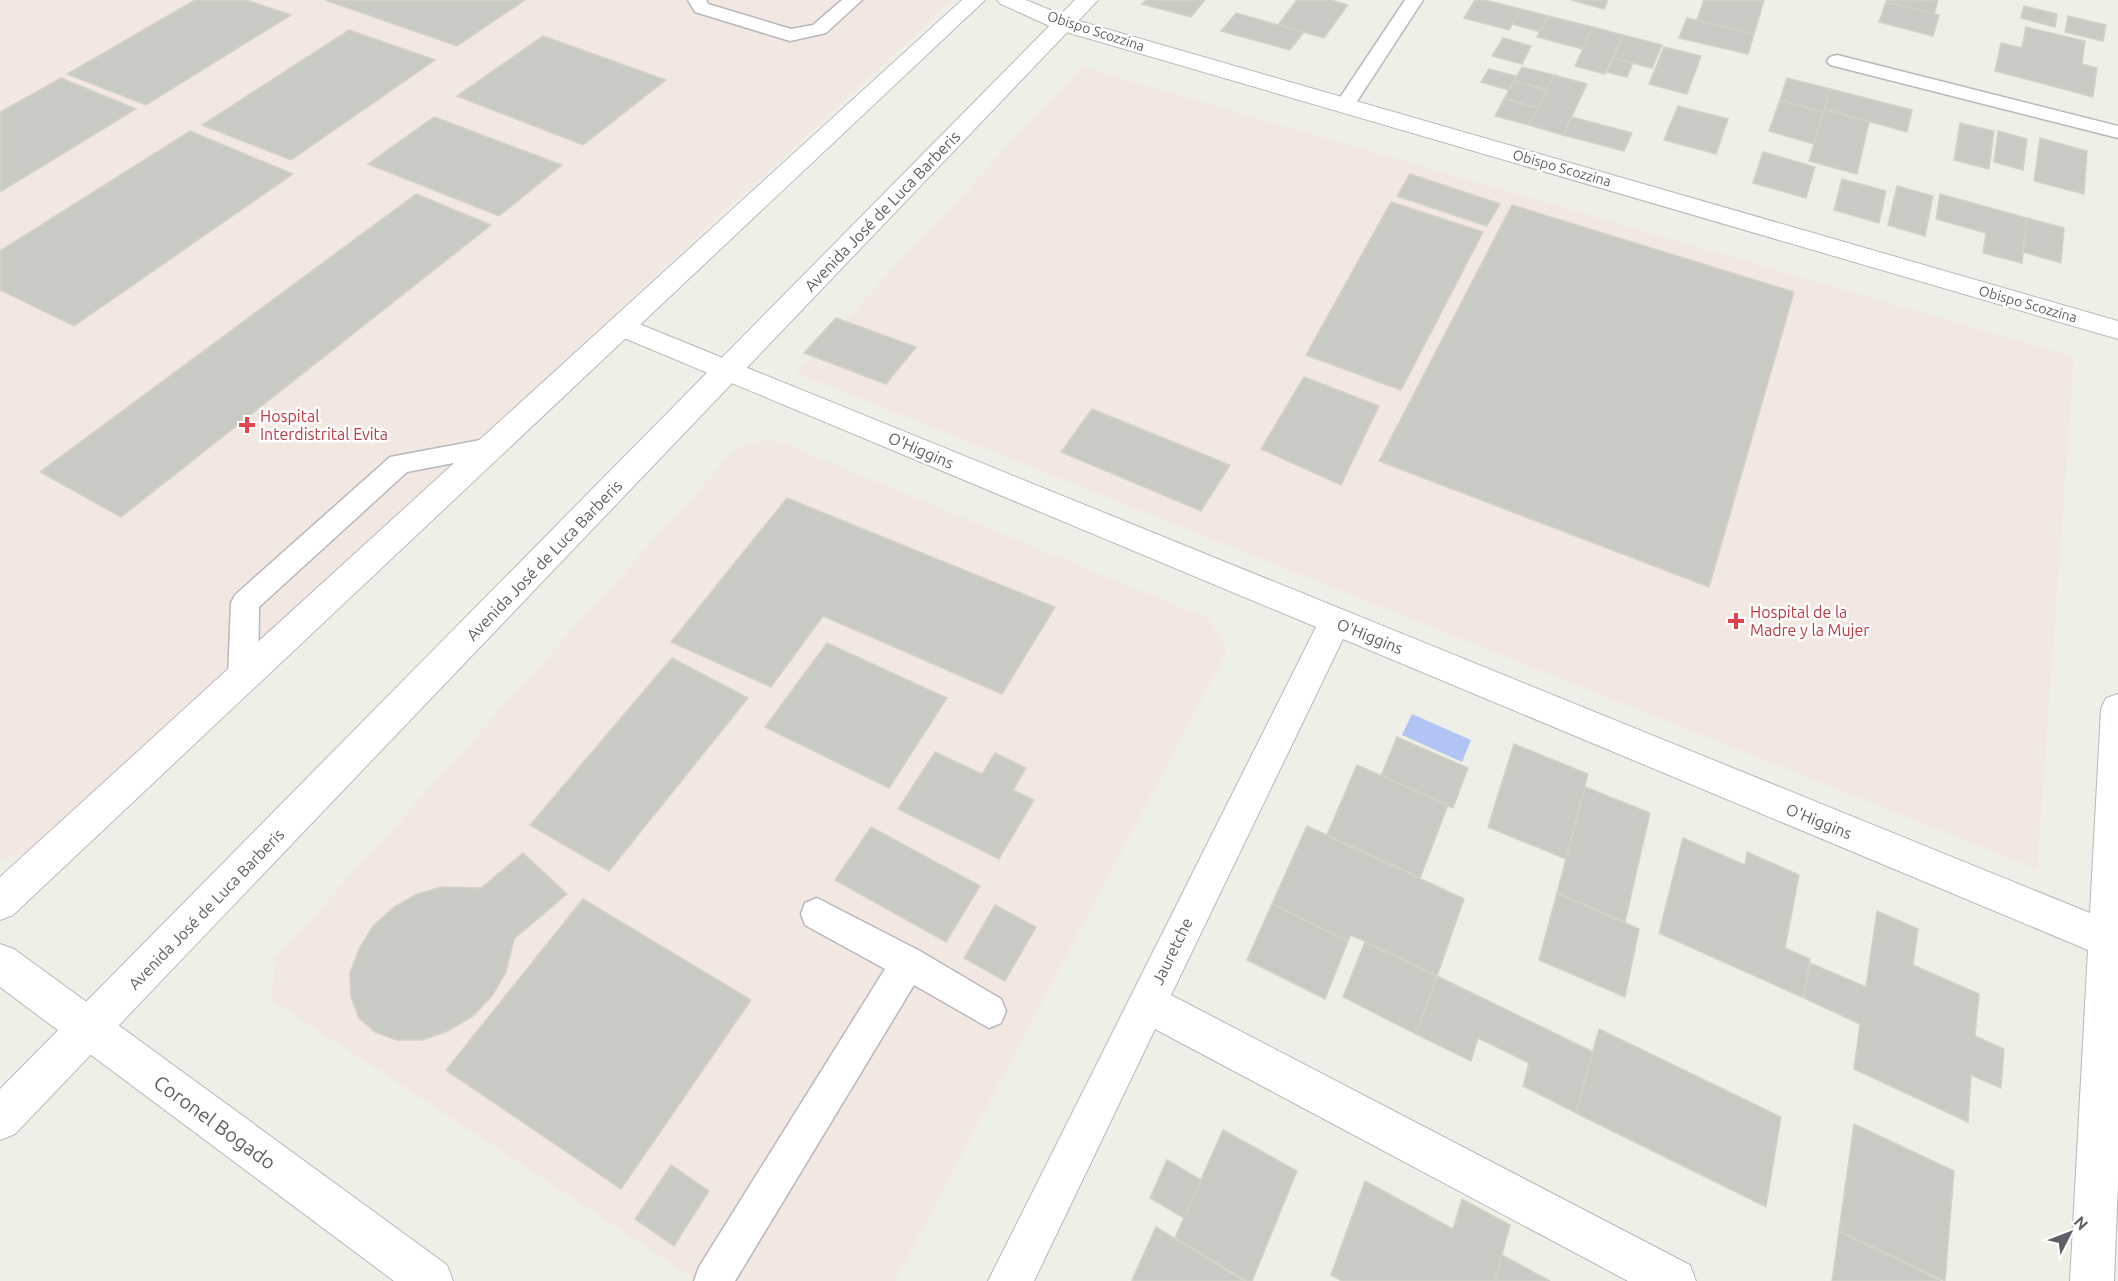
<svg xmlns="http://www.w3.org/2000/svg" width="2118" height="1281" font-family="Ubuntu,sans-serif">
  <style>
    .medical { fill: #f3e7e1 }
    .water { fill: #b1c4f4 }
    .building { fill: #cacac4; stroke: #d3d2c6; stroke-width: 1.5 }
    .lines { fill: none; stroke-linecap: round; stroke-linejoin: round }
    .service-casing { stroke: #b7b7bc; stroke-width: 3 }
    .minor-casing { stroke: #b7b7bc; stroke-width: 2 }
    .secondary-casing { stroke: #b8b9be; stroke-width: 2 }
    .service { fill: #fff; fill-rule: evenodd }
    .minor { fill: #fff; fill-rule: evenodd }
    .secondary { fill: #fff; fill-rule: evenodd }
    .health-dot { fill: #e0444e; stroke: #fff; stroke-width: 2 }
    .labels { text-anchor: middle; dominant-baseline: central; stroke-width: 5; stroke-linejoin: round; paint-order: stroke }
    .far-street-label { font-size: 14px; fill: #5e6065; stroke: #fff }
    .street-label { font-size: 16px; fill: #5e6065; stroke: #fff }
    .health-label { font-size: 16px; fill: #be3a42; stroke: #fff; text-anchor: start }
    .near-street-label { font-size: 20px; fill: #5e6065; stroke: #fff }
  </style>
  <rect width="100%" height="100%" fill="#eeefe7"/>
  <g class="medical">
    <path d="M0,0H953L36,849L0,860Z"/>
    <path d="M1082,67L2074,357L2037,869L796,373Z"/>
    <path d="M770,438L1209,619L1227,651L895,1281H698L271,999L276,958L737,448Z"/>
  </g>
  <path class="water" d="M1412,714L1471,740L1462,762L1402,735Z"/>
  <g class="building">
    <path d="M195,0H246L291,15L146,105L67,74Z"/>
    <path d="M325,0H525L457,46Z"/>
    <path d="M1146,0H1205L1191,17L1142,4Z"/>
    <path d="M1297,0H1331L1348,5L1324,38L1278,25Z"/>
    <path d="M1475,0H1484L1521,9L1509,30L1464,18Z"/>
    <path d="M1571,0H1608L1604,9Z"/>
    <path d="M1704,0H1764L1754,34L1697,20Z"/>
    <path d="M1887,0H1938L1934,14L1886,2Z"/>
    <path d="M1886,2L1939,15L1933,36L1879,22Z"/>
    <path d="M2024,6L2057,14L2055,27L2021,18Z"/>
    <path d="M1521,9L1548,16L1540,32L1512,24Z"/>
    <path d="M1236,13L1278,25L1304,32L1290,50L1221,31Z"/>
    <path d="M1548,16L1593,27L1583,49L1537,37Z"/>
    <path d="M2068,16L2106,25L2103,41L2065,32Z"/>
    <path d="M1687,18L1754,34L1748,54L1679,38Z"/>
    <path d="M1593,27L1623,35L1605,74L1575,66Z"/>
    <path d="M2026,27L2085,41L2082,64L2097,68L2093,97L1995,71L2001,43L2022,48Z"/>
    <path d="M349,30L435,60L291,160L202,125Z"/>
    <path d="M1623,35L1662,45L1652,68L1613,58Z"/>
    <path d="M543,36L666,80L583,145L457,96Z"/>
    <path d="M1503,38L1531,46L1522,64L1492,56Z"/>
    <path d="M1664,47L1701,56L1687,94L1649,84Z"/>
    <path d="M1613,58L1633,63L1627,77L1606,72Z"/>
    <path d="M1522,67L1554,75L1547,90L1514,81Z"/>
    <path d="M1489,69L1516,76L1509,90L1481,82Z"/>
    <path d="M1554,75L1587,84L1563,135L1529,125Z"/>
    <path d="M61,78L136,109L0,192V112Z"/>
    <path d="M1787,78L1831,89L1823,112L1780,100Z"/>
    <path d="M1514,81L1547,90L1538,108L1504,99Z"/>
    <path d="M1831,89L1912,110L1907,132L1824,109Z"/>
    <path d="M1504,99L1538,108L1529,125L1495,116Z"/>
    <path d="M1780,100L1823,112L1814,144L1769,131Z"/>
    <path d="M1678,106L1728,119L1716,154L1664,140Z"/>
    <path d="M1824,109L1869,122L1857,174L1809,161Z"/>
    <path d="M434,117L562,165L499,216L368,164Z"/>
    <path d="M1572,117L1632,133L1624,151L1563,135Z"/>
    <path d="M1960,123L1994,131L1989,169L1954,160Z"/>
    <path d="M190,131L293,174L74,326L0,290V251Z"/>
    <path d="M1998,131L2027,139L2023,170L1994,162Z"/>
    <path d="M2040,138L2087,151L2084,194L2034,181Z"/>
    <path d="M1763,152L1815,167L1806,198L1753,183Z"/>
    <path d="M1410,174L1500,204L1487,226L1397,196Z"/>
    <path d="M1842,179L1886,191L1879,223L1834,210Z"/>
    <path d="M1897,186L1933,196L1925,236L1888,225Z"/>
    <path d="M416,194L491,225L121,517L40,472Z"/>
    <path d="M1940,194L2027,218L2022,263L1983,253L1986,233L1936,219Z"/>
    <path d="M1391,202L1483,232L1401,390L1306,355Z"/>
    <path d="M1512,205L1794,292L1709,587L1379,461Z"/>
    <path d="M2027,218L2064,228L2061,263L2023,252Z"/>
    <path d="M836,318L916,347L886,384L804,353Z"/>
    <path d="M1304,377L1379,406L1341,485L1261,449Z"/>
    <path d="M1092,409L1230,465L1201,511L1061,452Z"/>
    <path d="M787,498L1055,607L1002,694L823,616L771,687L671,642Z"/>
    <path d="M827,643L947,698L889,788L765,727Z"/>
    <path d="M672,658L748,698L609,871L530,825Z"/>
    <path d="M1397,737L1468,768L1453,808L1381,776Z"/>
    <path d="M1514,744L1588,774L1566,859L1488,827Z"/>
    <path d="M935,752L982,774L995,753L1026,768L1013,790L1034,800L999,859L898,809Z"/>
    <path d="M1357,765L1448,805L1420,878L1327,835Z"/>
    <path d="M1585,787L1650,813L1625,922L1557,893Z"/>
    <path d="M1307,826L1464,899L1437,976L1351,935L1348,941L1272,904Z"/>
    <path d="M871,827L980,886L946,942L835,880Z"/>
    <path d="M1683,838L1745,865L1747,852L1799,875L1785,948L1810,959L1804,998L1659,933Z"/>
    <path d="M523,853L567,894L514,939L506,972L492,996L473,1016L448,1031L422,1040H396L375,1032L359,1018L351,997L350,973L359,949L373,926L394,907L417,894L442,887L481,888Z"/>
    <path d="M1557,893L1639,929L1625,997L1539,960Z"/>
    <path d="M583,899L751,1000L621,1189L446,1070Z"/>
    <path d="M1272,904L1348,941L1325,999L1247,960Z"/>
    <path d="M995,905L1036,927L1005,981L964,958Z"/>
    <path d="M1877,911L1918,929L1913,965L1979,994L1975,1036L2004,1049L2001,1088L1971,1075L1968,1122L1854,1069L1860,1024L1804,998L1810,963L1866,987Z"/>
    <path d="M1365,942L1437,976L1416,1034L1343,997Z"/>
    <path d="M1437,976L1593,1052L1576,1113L1523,1086L1529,1063L1478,1038L1471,1061L1416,1034Z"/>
    <path d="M1599,1029L1781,1117L1766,1207L1576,1113Z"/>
    <path d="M1854,1124L1954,1171L1945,1281L1839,1231Z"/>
    <path d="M1223,1130L1297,1171L1252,1281H1247L1175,1238Z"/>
    <path d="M1167,1160L1201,1180L1184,1218L1150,1198Z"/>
    <path d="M671,1165L709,1191L674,1246L635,1219Z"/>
    <path d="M1365,1181L1453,1229L1462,1199L1510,1225L1495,1281H1342L1331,1275Z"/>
    <path d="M1156,1227L1244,1281H1134L1132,1280Z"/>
    <path d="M1839,1231L1941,1281H1832Z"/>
    <path d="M1502,1255L1550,1281H1495Z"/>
  </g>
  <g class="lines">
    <defs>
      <g id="service">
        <path d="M688,0H706L708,4L791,29L813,25L842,0H862L826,33L790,41L695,12Z"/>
        <path d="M1405,0H1423L1352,109H1338L1335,105Z"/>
        <path d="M1837,55L2118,126V138L1830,65L1827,61L1830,57Z"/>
        <path d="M491,438L500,440L504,447L500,454L407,472L259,607L258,677L253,686L243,689L233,686L228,677L231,603L235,595L390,457Z"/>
        <path d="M817,898L920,951L1001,999L1006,1011L1001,1023L989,1028L914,985L735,1281H694L699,1267L885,969L805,925L801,914L805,903Z"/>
      </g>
      <g id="minor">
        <path d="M997,0H1026L1072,19L2118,321V339L1056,29L1001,4Z"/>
        <path d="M622,317L2090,913L2101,709L2106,698L2118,694V1183L2114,1281H2070L2088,950L1343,639L1171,995L1690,1265L1696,1281H1628L1155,1029L1034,1281H988L1316,627L612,333L608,326L612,319Z"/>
        <path d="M0,944L14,949L447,1265L453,1281H394L0,987Z"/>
      </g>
      <g id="secondary">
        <path d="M962,0H985L13,915L0,920V877Z"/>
        <path d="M1075,0H1098L15,1134L0,1140V1089Z"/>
      </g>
    </defs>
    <use href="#service" class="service-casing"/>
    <use href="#minor" class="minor-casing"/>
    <use href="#secondary" class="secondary-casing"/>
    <use href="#service" class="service"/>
    <use href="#minor" class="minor"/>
    <use href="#secondary" class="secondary"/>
  </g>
  <g class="health-dot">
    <path d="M244 416h6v6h6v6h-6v6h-6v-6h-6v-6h6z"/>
    <path d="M1733 612h6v6h6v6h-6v6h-6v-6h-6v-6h6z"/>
  </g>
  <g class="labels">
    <g class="far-street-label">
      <text transform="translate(1096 31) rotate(18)">Obispo Scozzina</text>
      <text transform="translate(1562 168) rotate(16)">Obispo Scozzina</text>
      <text transform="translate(2028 304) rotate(16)">Obispo Scozzina</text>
    </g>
    <g class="street-label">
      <text transform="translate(882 211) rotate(-46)">Avenida José de Luca Barberis</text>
      <text transform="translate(921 450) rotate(23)">O'Higgins</text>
      <text transform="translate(544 560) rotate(-46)">Avenida José de Luca Barberis</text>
      <text transform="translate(1370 636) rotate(22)">O'Higgins</text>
      <text transform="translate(1819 821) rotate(22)">O'Higgins</text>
      <text transform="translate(206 909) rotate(-46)">Avenida José de Luca Barberis</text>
      <text transform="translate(1172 951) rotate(-64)">Jauretche</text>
    </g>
    <g class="health-label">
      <text x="260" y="416">Hospital<tspan x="260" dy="18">Interdistrital Evita</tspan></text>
      <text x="1750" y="612">Hospital de la<tspan x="1750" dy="18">Madre y la Mujer</tspan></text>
    </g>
    <g class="near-street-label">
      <text transform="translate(215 1122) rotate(36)">Coronel Bogado</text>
    </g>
  </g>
  <g transform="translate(2070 1233) rotate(48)" stroke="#ffffff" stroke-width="4.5" paint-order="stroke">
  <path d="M0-4.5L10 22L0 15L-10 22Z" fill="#5e6065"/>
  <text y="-9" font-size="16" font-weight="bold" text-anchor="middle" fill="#5e6065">N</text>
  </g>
</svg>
